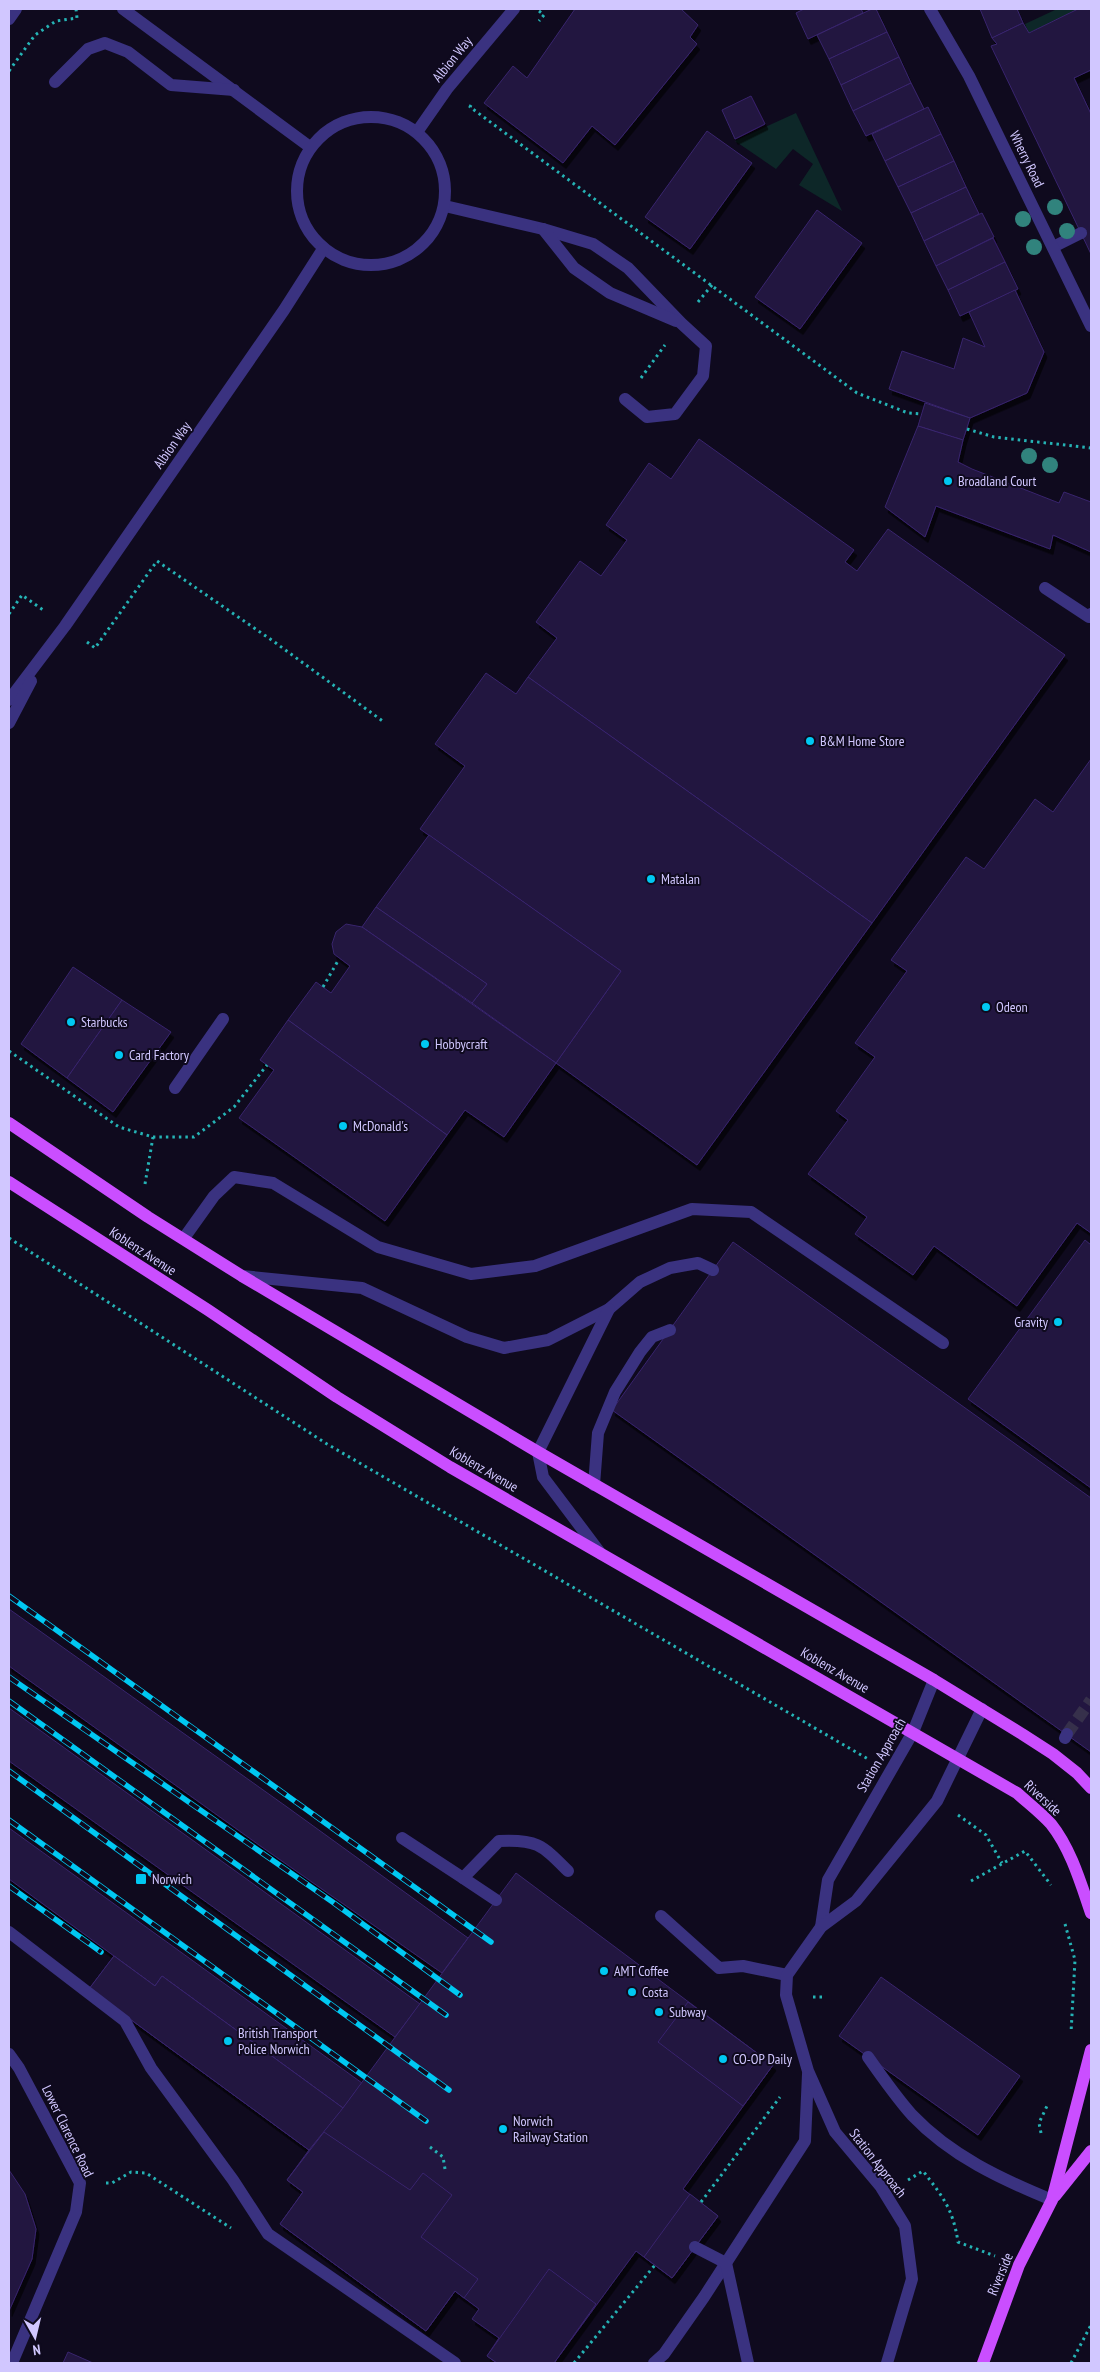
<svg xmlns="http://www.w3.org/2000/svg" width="1100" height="2372" font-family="'PT Sans Narrow',sans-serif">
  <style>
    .green { fill: #0d2728 }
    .building { fill: #211540; stroke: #39256d; filter: url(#shadow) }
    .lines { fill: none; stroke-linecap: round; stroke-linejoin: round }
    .street-tunnel { stroke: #36304b; stroke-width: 12; stroke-dasharray: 12 6; stroke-linecap: butt }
    .path { stroke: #25b3b5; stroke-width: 3; stroke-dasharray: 2.5 4; stroke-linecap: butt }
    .lane { stroke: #3a3280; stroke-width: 12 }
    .street { stroke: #3a3280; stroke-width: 12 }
    .primary { stroke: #ca4eff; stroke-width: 12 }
    .rail-casing { stroke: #00c8f2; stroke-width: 5.5 }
    .rail { stroke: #0f0a1e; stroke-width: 4; stroke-dasharray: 11; stroke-linecap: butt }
    .tree { fill: #31837d }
    .poi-dot { fill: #00c8f2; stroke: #0f0a1e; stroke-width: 2 }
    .labels { text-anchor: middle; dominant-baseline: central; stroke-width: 4; stroke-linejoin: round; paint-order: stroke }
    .street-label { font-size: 14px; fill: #d1c7ff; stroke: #0f0a1e }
    .poi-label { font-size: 14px; fill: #d1c7ff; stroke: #0f0a1e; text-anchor: start }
  </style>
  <defs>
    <filter id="shadow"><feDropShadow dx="3" dy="5.5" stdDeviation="0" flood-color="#0009"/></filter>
  </defs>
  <rect width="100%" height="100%" fill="#0f0a1e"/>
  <g class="green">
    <path d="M1057,9H1078L1029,33L1025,24Z"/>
    <path d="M796,113L842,211L799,185L813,164L793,149L776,169L735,141Z"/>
  </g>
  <g class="building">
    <path d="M575,9H681L698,25L690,37L697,44L615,145L592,126L563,163L484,103L513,66L527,78Z"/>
    <path d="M804,9H861L863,13L808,39L796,13Z"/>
    <path d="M872,9H876L887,32L829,59L817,35Z"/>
    <path d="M980,9H1017L1023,23L992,38Z"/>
    <path d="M1078,9H1091V70L1074,78L1091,114V254L991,46L997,44L992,38L1023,23L1029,33Z"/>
    <path d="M887,32L899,57L841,85L829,59Z"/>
    <path d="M899,57L911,83L853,111L841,85Z"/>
    <path d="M911,83L924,109L866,136L853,111Z"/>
    <path d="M751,96L765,124L735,139L722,110Z"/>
    <path d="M928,107L941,134L885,161L872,134Z"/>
    <path d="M707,131L752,163L690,249L645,217Z"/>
    <path d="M941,134L954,161L898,187L885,161Z"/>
    <path d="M954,161L966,187L911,213L898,187Z"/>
    <path d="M966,187L979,214L924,241L911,213Z"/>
    <path d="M817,210L862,243L800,329L755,297Z"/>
    <path d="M982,213L994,237L936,266L924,241Z"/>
    <path d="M993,238L1005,262L948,290L936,266Z"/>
    <path d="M1005,262L1018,289L960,316L948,290Z"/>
    <path d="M1015,290L1044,352L1027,393L970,418L889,389L902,351L954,369L963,338L985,347L969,312Z"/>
    <path d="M925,403L970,418L963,440L918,426Z"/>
    <path d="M918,426L963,440L958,462L972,469L1059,503L1064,492L1091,502V552L1053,535L1050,549L936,506L925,537L885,507Z"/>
    <path d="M699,439L854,550L845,562L857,571L888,529L1065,655L872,923L528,677L557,638L536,622L580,561L601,576L627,540L606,525L649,463L671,479Z"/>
    <path d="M486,673L516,694L528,677L872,923L697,1165L556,1063L621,971L420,829L465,766L435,744Z"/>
    <path d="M1091,759V1233L1077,1223L1017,1306L934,1246L913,1275L855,1234L867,1217L808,1174L848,1120L836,1111L875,1057L855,1043L907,971L891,960L966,857L984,869L1035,799L1053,812Z"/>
    <path d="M429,835L621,971L556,1063L472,1003L487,984L376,907Z"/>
    <path d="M376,907L487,984L472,1003L362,927Z"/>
    <path d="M346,924L362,927L556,1063L504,1137L465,1110L447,1135L288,1020L316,982L331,993L350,966L334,954L332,944L336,932Z"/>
    <path d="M73,967L122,1000L67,1078L21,1044Z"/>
    <path d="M122,1000L171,1032L113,1112L67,1078Z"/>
    <path d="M288,1020L447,1135L385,1221L239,1118L274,1070L260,1060Z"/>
    <path d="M1085,1240L1091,1245V1488L968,1399Z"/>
    <path d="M733,1242L1091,1498V1752L612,1410Z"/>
    <path d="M9,1609L287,1807L468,1938L442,1973L259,1845L9,1666Z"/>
    <path d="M9,1708L420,2004L395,2037L9,1761Z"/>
    <path d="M9,1828L362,2083L343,2108L162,1976L155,1986L9,1879Z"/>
    <path d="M516,1873L773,2065L683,2189L718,2216L672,2278L636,2251L554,2363H497L487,2356L499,2338L472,2319L479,2309L455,2291L426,2331L280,2224L303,2192L287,2180L309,2150L89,1989L114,1956L155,1986L162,1976L343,2108Z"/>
    <path d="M114,1956L155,1986L162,1976L343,2108L309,2150L89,1989Z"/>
    <path d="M881,1977L1020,2076L978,2135L839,2036Z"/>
    <path d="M688,2002L773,2065L743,2106L658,2042Z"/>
    <path d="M324,2132L410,2190L423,2173L452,2195L421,2237L478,2279L464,2298L455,2291L426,2331L280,2224L303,2192L287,2180Z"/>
    <path d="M9,2170L25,2194L36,2229L32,2259L9,2311Z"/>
    <path d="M690,2194L718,2216L672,2278L644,2257Z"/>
    <path d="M549,2269L596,2304L554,2363H497L487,2356Z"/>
    <path d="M68,2352L93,2363H63Z"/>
  </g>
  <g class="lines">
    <path class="street-tunnel" d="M1067,1734L1091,1700"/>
    <g class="path">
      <path d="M539,11L544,15L539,21"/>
      <path d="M9,71L35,35L56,21L77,18L76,9"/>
      <path d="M471,105L470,107L857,393L908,413L922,414"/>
      <path d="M698,302L712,285"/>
      <path d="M641,378L665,345"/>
      <path d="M967,429L994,437L1091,448"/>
      <path d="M9,614L22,595L43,610"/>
      <path d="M87,642L95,648L157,561L273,641L384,722"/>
      <path d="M323,987L339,959"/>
      <path d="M9,1051L119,1127L153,1137H194L234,1107L267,1065"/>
      <path d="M145,1184L153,1137"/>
      <path d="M9,1238L327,1444L868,1759"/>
      <path d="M958,1815L986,1835L1002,1863"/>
      <path d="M971,1881L1025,1851L1051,1885"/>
      <path d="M1065,1924L1075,1960L1071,2033"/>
      <path d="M813,1997H823"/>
      <path d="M1041,2133L1039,2123L1047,2106"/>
      <path d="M430,2147L443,2157L445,2169"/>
      <path d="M908,2180L923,2171C943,2197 953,2209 958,2242L995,2256"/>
      <path d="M106,2183H112L131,2172L146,2173L231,2228"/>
      <path d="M701,2202L780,2097"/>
      <path d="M574,2363L655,2265"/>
      <path d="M1071,2363L1091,2325"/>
    </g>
    <g class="lane">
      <path d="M123,9L310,147"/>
      <path d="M9,19L16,9"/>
      <path d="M55,82L88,49L105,43L128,52L171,85L234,90"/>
      <path d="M445,206L543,229L593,244L628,268L681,323L706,346L703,376L675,414L647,417L625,399"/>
      <path d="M543,229L574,268L610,293L676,321"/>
      <path d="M1053,247L1081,233"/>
      <path d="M1045,588L1089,617L1091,614"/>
      <path d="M175,1088L223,1019"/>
      <path d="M184,1238L214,1196L234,1177L273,1183L378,1247L471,1274L535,1266L692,1209L751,1212L943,1343"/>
      <path d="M242,1276L362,1288L467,1337L504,1348L548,1340L609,1309L640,1282L670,1268L698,1263L713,1270"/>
      <path d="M594,1485L598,1433L615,1392L640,1352L652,1337L670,1330"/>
      <path d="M601,1554L543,1477L538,1452L609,1309"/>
      <path d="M402,1838L463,1878"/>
      <path d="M496,1900L463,1878L499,1841C537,1839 542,1845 568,1871"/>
      <path d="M661,1916L719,1968L743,1966L787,1975"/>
      <path d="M821,1927L828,1880L913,1732L934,1680"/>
      <path d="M9,1932L125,2021L151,2068L233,2180L268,2234L455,2363"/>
      <path d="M868,2057C882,2077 896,2097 912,2115C951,2156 1001,2179 1052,2200"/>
      <path d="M654,2363L664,2354L704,2297L805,2141L808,2074"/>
      <path d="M887,2363L912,2279L905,2226L881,2187L835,2132L808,2071L786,1995L787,1975L821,1927L856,1901L937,1801L982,1709"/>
    </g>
    <g class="street">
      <path d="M930,9L969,76L1091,326"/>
      <circle cx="371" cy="191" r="74"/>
      <path d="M417,132L447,89L514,9"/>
      <path d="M9,700L65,626L284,310L323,249"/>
      <path d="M9,723L31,681"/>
      <path d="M1065,1738L1067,1734"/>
      <path d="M9,2054L19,2068L80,2183L76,2212L12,2363"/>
      <path d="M695,2247L726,2263L748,2363"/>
    </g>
    <g class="primary">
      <path d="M9,1123L148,1217L242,1276L538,1452L934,1680L1022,1734L1053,1754L1077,1773L1091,1788"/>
      <path d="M9,1182L208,1310L337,1397L450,1467L1017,1793C1028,1803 1041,1813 1051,1824C1071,1849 1081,1884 1091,1913"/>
      <path d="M1055,2196L1091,2151"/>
      <path d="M983,2363L1019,2265L1052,2200L1091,2050"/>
    </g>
    <defs>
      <g id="rail">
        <path d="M9,1596L491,1942"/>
        <path d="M9,1677L334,1903L460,1995"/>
        <path d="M9,1701L446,2015"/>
        <path d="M9,1771L449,2090"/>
        <path d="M9,1820L426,2121"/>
        <path d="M9,1886L101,1952"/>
      </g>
    </defs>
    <use href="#rail" class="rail-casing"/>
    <use href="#rail" class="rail"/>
  </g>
  <g class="tree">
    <circle cx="1055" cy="207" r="8"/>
    <circle cx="1023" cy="219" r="8"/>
    <circle cx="1067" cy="231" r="8"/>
    <circle cx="1034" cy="247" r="8"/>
    <circle cx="1029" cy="456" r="8"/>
    <circle cx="1050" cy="465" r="8"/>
  </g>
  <g class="poi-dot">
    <circle cx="948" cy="481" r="5"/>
    <circle cx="810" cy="741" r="5"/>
    <circle cx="651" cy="879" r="5"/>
    <circle cx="986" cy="1007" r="5"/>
    <circle cx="71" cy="1022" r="5"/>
    <circle cx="425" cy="1044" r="5"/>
    <circle cx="119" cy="1055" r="5"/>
    <circle cx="343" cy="1126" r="5"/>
    <circle cx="1058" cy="1322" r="5"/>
    <rect x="135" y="1873" width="12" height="12" rx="2.5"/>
    <circle cx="604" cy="1971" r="5"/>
    <circle cx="632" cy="1992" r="5"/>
    <circle cx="659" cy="2012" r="5"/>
    <circle cx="228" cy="2041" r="5"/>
    <circle cx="723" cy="2059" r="5"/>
    <circle cx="503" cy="2129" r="5"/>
  </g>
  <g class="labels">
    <g class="street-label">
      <text transform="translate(452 59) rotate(-51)">Albion Way</text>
      <text transform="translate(1027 159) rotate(64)">Wherry Road</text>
      <text transform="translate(172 445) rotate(-55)">Albion Way</text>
      <text transform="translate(143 1251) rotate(33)">Koblenz Avenue</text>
      <text transform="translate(484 1469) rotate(30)">Koblenz Avenue</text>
      <text transform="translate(835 1670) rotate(30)">Koblenz Avenue</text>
      <text transform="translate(881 1755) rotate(-60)">Station Approach</text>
      <text transform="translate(1043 1798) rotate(43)">Riverside</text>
      <text transform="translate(68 2131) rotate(64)">Lower Clarence Road</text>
      <text transform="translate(878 2163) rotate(52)">Station Approach</text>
      <text transform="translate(1000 2274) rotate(-67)">Riverside</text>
    </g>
    <g class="poi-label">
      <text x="958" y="481">Broadland Court</text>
      <text x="820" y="741">B&amp;M Home Store</text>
      <text x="661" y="879">Matalan</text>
      <text x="996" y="1007">Odeon</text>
      <text x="81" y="1022">Starbucks</text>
      <text x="435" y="1044">Hobbycraft</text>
      <text x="129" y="1055">Card Factory</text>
      <text x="353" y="1126">McDonald's</text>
      <text x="1048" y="1322" text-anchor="end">Gravity</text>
      <text x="152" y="1879">Norwich</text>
      <text x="614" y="1971">AMT Coffee</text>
      <text x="642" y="1992">Costa</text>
      <text x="669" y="2012">Subway</text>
      <text x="238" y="2033">British Transport<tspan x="238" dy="16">Police Norwich</tspan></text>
      <text x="733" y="2059">CO-OP Daily</text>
      <text x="513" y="2121">Norwich<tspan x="513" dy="16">Railway Station</tspan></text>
    </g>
  </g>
  <rect width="1100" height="2372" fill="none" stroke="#d1c7ff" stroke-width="20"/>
  <g transform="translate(35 2337) rotate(172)" stroke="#0f0a1e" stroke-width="4" paint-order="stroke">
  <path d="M0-4L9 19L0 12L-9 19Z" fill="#d1c7ff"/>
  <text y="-8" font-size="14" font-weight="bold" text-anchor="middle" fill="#d1c7ff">N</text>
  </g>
</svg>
